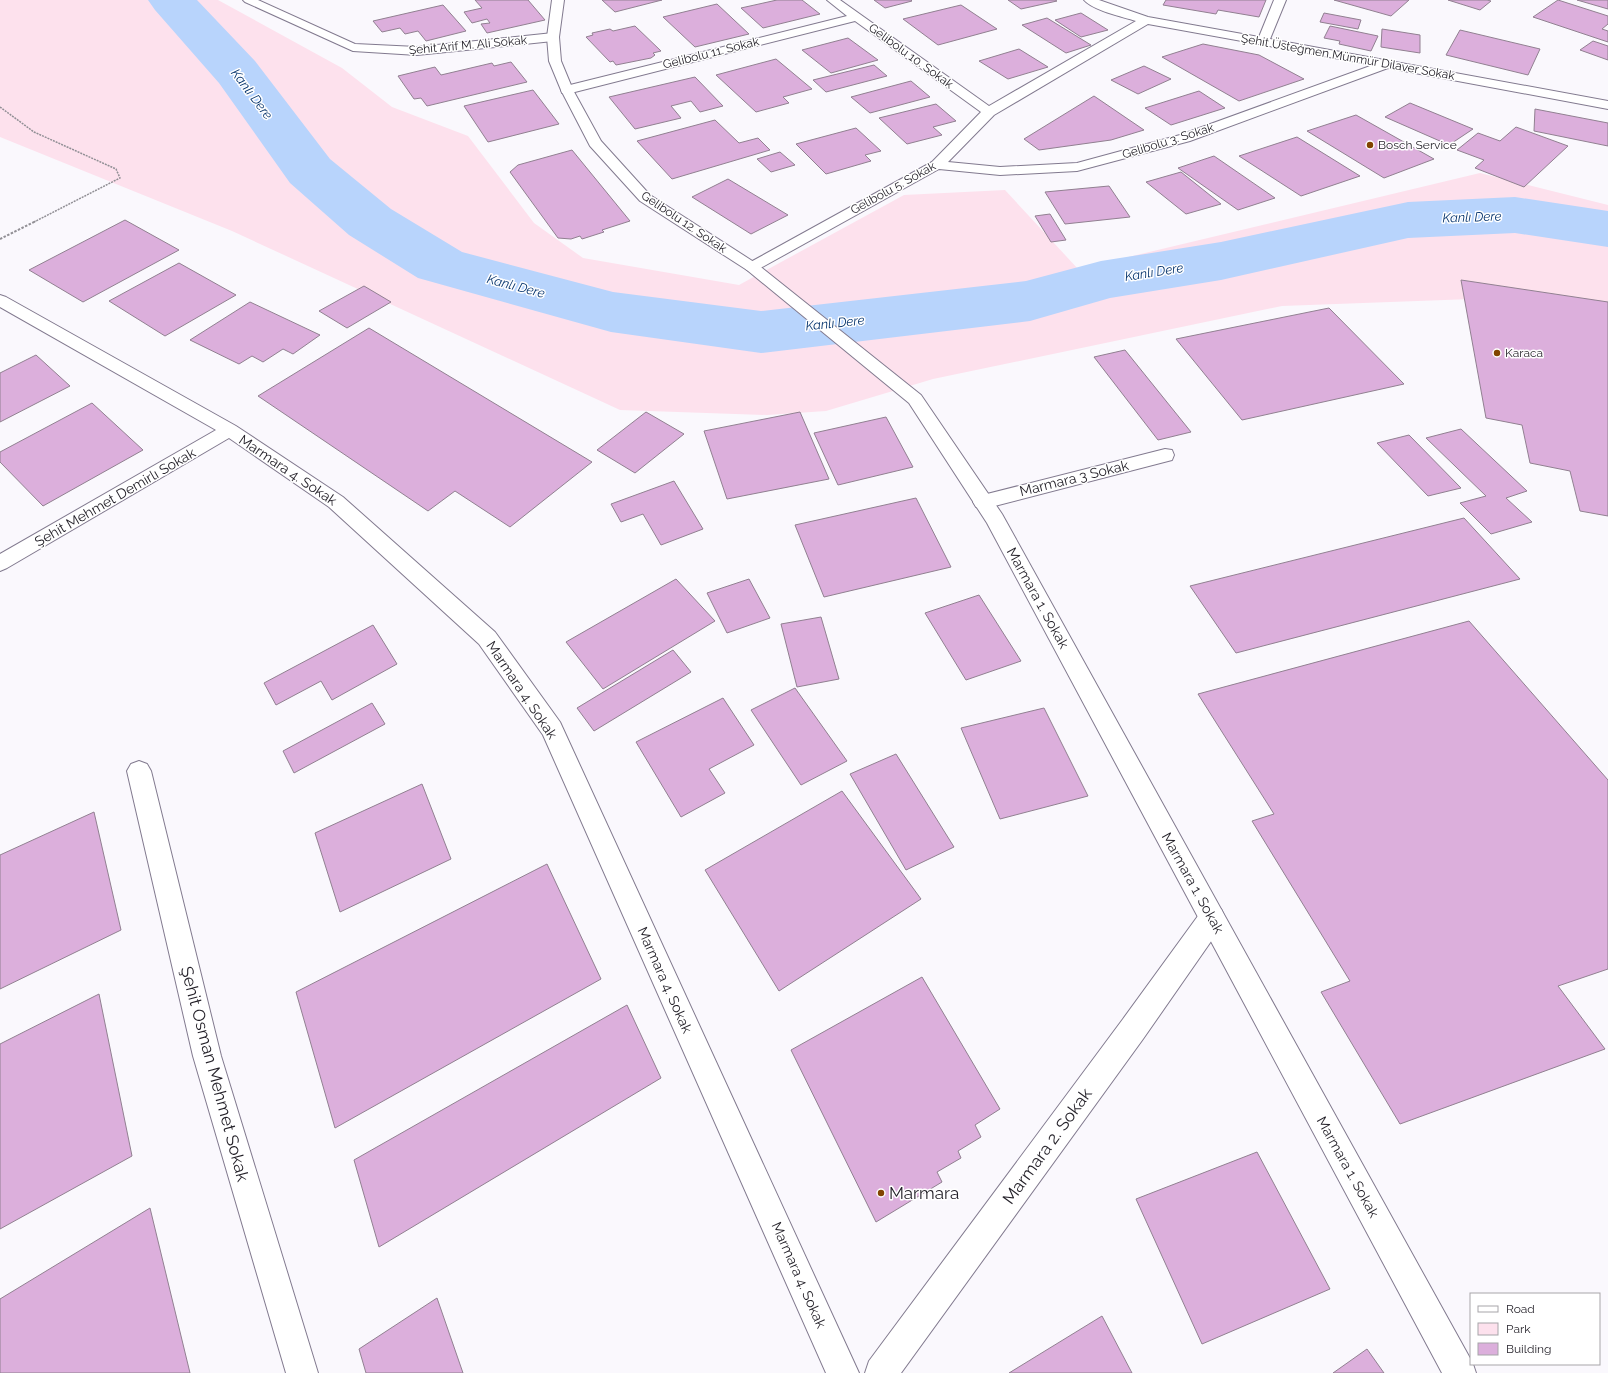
<svg xmlns="http://www.w3.org/2000/svg" width="1608" height="1373" font-family="Raleway,sans-serif">
  <style>
    .green { fill: #fde1ed }
    .lines { fill: none; stroke-linecap: round; stroke-linejoin: round }
    .river { fill: #b8d4fc; fill-rule: evenodd }
    .building { fill: #dcafdc; stroke: #918091 }
    .service-casing { stroke: #827a8f; stroke-width: 2 }
    .minor-casing { stroke: #827a8f; stroke-width: 2 }
    .tertiary-casing { stroke: #827a8f; stroke-width: 2 }
    .path-far1 { stroke: #918f95; stroke-width: 1.5; stroke-dasharray: 2 1; stroke-linecap: butt }
    .path { stroke: #918f95; stroke-width: 2; stroke-dasharray: 2.5 1.5; stroke-linecap: butt }
    .service { fill: #fff; fill-rule: evenodd }
    .minor { fill: #fff; fill-rule: evenodd }
    .tertiary { fill: #fff; fill-rule: evenodd }
    .poi-dot { fill: #814400; stroke: #fff; stroke-width: 1.5 }
    .labels { text-anchor: middle; dominant-baseline: central; stroke-width: 3; stroke-linejoin: round; paint-order: stroke }
    .far-street-label { font-size: 12px; fill: #221f27; stroke: #fff }
    .far-poi-label { font-size: 12px; fill: #221f27; stroke: #fff; text-anchor: start }
    .far-water-label { font-size: 13px; font-style: italic; fill: #06346d; stroke: #fff }
    .street-label { font-size: 14px; fill: #221f27; stroke: #fff }
    .near-street-label { font-size: 17px; fill: #221f27; stroke: #fff }
    .near-poi-label { font-size: 17px; fill: #221f27; stroke: #fff; text-anchor: start }
  </style>
  <rect width="100%" height="100%" fill="#faf8fd"/>
  <path class="green" d="M0,0H218L342,68L392,107L468,136L534,223L583,258L739,285L904,195L1005,190L1078,269L1480,173L1608,205V307L1527,297L1282,306L933,379L826,411L767,415L620,410L232,231L0,137Z"/>
  <g class="lines">
    <path class="river" d="M148,0H197L255,61L330,159L391,209L462,252L613,292L761,311L1026,281L1101,261L1221,242L1408,202L1515,197L1608,211V247L1515,233L1408,238L1221,280L1110,298L1030,321L761,353L611,332L418,278L349,235L290,183L219,83L155,10Z"/>
  </g>
  <g class="building">
    <path d="M475,0H528L545,20L487,33L481,24L490,23L487,19L472,23L464,12L482,8Z"/>
    <path d="M602,0H662L615,12Z"/>
    <path d="M777,0H802L820,14L763,28L741,8Z"/>
    <path d="M874,0H911L912,1L885,8Z"/>
    <path d="M1008,0H1055L1057,1L1021,9Z"/>
    <path d="M1166,0H1266L1259,17L1218,10L1216,14L1163,5Z"/>
    <path d="M1334,0H1409L1391,16Z"/>
    <path d="M1448,0H1487L1491,1L1480,10Z"/>
    <path d="M1558,0L1608,16V24L1602,29L1608,31V42L1533,17Z"/>
    <path d="M1577,0H1608V9Z"/>
    <path d="M717,4L749,34L695,47L663,17Z"/>
    <path d="M443,5L466,31L426,41L418,31L405,34L400,28L382,32L373,21Z"/>
    <path d="M961,5L997,29L938,45L903,19Z"/>
    <path d="M1081,13L1108,30L1081,37L1055,20Z"/>
    <path d="M1324,13L1361,20L1358,29L1320,22Z"/>
    <path d="M1047,18L1091,45L1066,53L1022,25Z"/>
    <path d="M635,26L661,51L653,53L655,55L651,58L616,65L613,61L610,62L586,37L593,35L592,33L610,29L613,31Z"/>
    <path d="M1330,26L1378,36L1371,51L1339,44L1340,41L1324,38Z"/>
    <path d="M1382,29L1420,35V53L1381,47Z"/>
    <path d="M1460,30L1540,49L1528,75L1446,55Z"/>
    <path d="M848,38L878,60L831,73L802,50Z"/>
    <path d="M1593,41L1608,46V60L1580,50Z"/>
    <path d="M1203,44L1259,55L1304,79L1239,101L1162,57Z"/>
    <path d="M1019,49L1048,67L1008,79L979,61Z"/>
    <path d="M776,59L812,89L783,97L789,103L756,112L716,75Z"/>
    <path d="M511,62L527,82L427,106L421,98L414,99L398,76L435,67L441,75L492,63L494,66Z"/>
    <path d="M874,65L887,76L826,92L813,80Z"/>
    <path d="M1144,66L1171,79L1138,94L1111,80Z"/>
    <path d="M695,77L723,106L700,112L691,101L671,106L681,118L635,129L609,97Z"/>
    <path d="M911,81L930,97L870,113L851,97Z"/>
    <path d="M533,90L559,124L488,142L464,106Z"/>
    <path d="M1199,91L1225,108L1171,125L1145,108Z"/>
    <path d="M1094,96L1144,130L1111,140L1039,150L1024,139Z"/>
    <path d="M1410,103L1473,129L1449,145L1385,117Z"/>
    <path d="M936,104L956,121L933,127L942,135L907,144L879,118Z"/>
    <path d="M1535,109L1608,123V146L1534,131Z"/>
    <path d="M1356,115L1434,159L1384,178L1307,131Z"/>
    <path d="M715,120L739,143L758,138L770,150L672,179L637,141Z"/>
    <path d="M1516,127L1568,146L1524,187L1475,168L1484,160L1457,150L1478,133L1500,141Z"/>
    <path d="M856,128L881,151L865,155L871,161L826,174L796,144Z"/>
    <path d="M1297,137L1360,176L1301,196L1239,156Z"/>
    <path d="M572,150L630,221L602,230L604,232L582,239L580,236L571,239L558,238L510,172L518,165Z"/>
    <path d="M780,152L795,165L771,172L757,159Z"/>
    <path d="M1214,156L1275,198L1238,210L1178,168Z"/>
    <path d="M1181,172L1221,204L1186,214L1146,182Z"/>
    <path d="M728,179L788,215L751,234L692,197Z"/>
    <path d="M1109,186L1130,217L1065,224L1045,192Z"/>
    <path d="M1050,214L1066,240L1051,242L1035,216Z"/>
    <path d="M125,220L179,250L83,302L29,270Z"/>
    <path d="M179,263L236,295L165,336L109,301Z"/>
    <path d="M1461,280L1608,302V516L1580,511L1570,471L1530,463L1522,425L1486,418Z"/>
    <path d="M364,286L391,302L347,328L319,311Z"/>
    <path d="M250,302L320,335L293,354L283,349L263,362L252,356L239,364L190,340Z"/>
    <path d="M1329,308L1404,384L1242,420L1176,339Z"/>
    <path d="M369,328L592,462L510,527L455,491L428,511L258,396Z"/>
    <path d="M1125,350L1191,432L1158,440L1094,357Z"/>
    <path d="M36,355L70,386L0,422V373Z"/>
    <path d="M92,403L143,450L43,506L0,462V452Z"/>
    <path d="M646,412L684,434L635,473L597,450Z"/>
    <path d="M800,412L829,479L727,499L704,431Z"/>
    <path d="M886,417L913,467L838,485L814,433Z"/>
    <path d="M1461,429L1527,491L1506,498L1532,522L1491,534L1460,503L1486,496L1426,438Z"/>
    <path d="M1409,435L1461,488L1428,496L1377,443Z"/>
    <path d="M674,481L703,529L661,545L643,514L621,522L611,504Z"/>
    <path d="M916,498L951,567L824,597L795,525Z"/>
    <path d="M1464,518L1520,579L1236,653L1190,586Z"/>
    <path d="M676,579L715,621L603,689L566,642Z"/>
    <path d="M749,579L770,618L727,633L707,593Z"/>
    <path d="M979,595L1021,661L966,680L925,613Z"/>
    <path d="M821,617L839,679L797,687L781,624Z"/>
    <path d="M1469,621L1608,780V969L1558,986L1605,1049L1400,1124L1321,992L1350,981L1252,821L1274,814L1198,694Z"/>
    <path d="M373,625L397,664L332,700L321,681L276,705L264,683Z"/>
    <path d="M673,650L691,672L594,731L577,708Z"/>
    <path d="M795,688L847,761L801,785L751,710Z"/>
    <path d="M723,698L754,745L709,769L725,793L681,817L636,742Z"/>
    <path d="M372,703L385,724L294,773L283,751Z"/>
    <path d="M1044,708L1088,796L1000,819L961,728Z"/>
    <path d="M896,754L954,847L906,870L850,774Z"/>
    <path d="M422,784L451,859L340,912L315,833Z"/>
    <path d="M842,791L921,899L779,991L705,870Z"/>
    <path d="M94,812L121,930L0,989V855Z"/>
    <path d="M547,864L601,979L335,1128L296,992Z"/>
    <path d="M922,977L1000,1109L975,1125L981,1137L958,1151L961,1158L937,1172L942,1182L876,1222L791,1050Z"/>
    <path d="M99,994L132,1156L0,1229V1044Z"/>
    <path d="M627,1005L661,1078L379,1247L354,1160Z"/>
    <path d="M1257,1152L1330,1289L1202,1344L1136,1199Z"/>
    <path d="M150,1208L190,1373H0V1299Z"/>
    <path d="M437,1298L463,1373H366L359,1349Z"/>
    <path d="M1102,1316L1132,1373H1009Z"/>
    <path d="M1367,1349L1384,1373H1333Z"/>
  </g>
  <g class="lines">
    <defs>
      <path id="service" d="M1165,449L1172,450L1174,455L1172,460L983,509L976,507L973,502L976,497L983,495Z"/>
      <g id="minor">
        <path d="M243,0H258L355,44L417,47L553,33L557,34L559,37L557,40L553,41L417,55L353,51L245,2Z"/>
        <path d="M827,0H840L989,106L1136,21C1123,17 1092,10 1084,0H1099L1148,17L1259,37L1274,0H1286L1270,39L1608,101V109L1388,68L1190,141L1077,171L1000,175L939,169L757,270L752,272L747,270L744,267L747,264L932,162L981,112L855,21L567,94L562,93L561,90L562,87L847,16ZM1148,24L1373,65L1180,135L1077,163L1000,167L948,162L994,115Z"/>
        <path d="M0,295L6,297L236,426L343,497L495,632L560,722L859,1373H826L543,735L479,644L329,507L229,438L7,568L0,571V554L216,430L0,307Z"/>
        <path d="M139,761L147,764L151,771L221,1056L318,1373H286L193,1056L127,771L131,764Z"/>
        <path d="M1212,906L1221,909L1225,918L1221,927L1143,1039L901,1373H865L869,1361L1123,1019L1203,909Z"/>
      </g>
      <path id="tertiary" d="M552,0H564L559,37L561,61L573,90L601,141L650,195L757,264L921,395L1002,514L1471,1360V1364H1473L1476,1373H1442L987,523L909,403L747,270L640,201L590,146L561,90L549,61L547,37Z"/>
    </defs>
    <use href="#service" class="service-casing"/>
    <use href="#minor" class="minor-casing"/>
    <use href="#tertiary" class="tertiary-casing"/>
    <path class="path-far1" d="M0,107L34,132L116,169L120,178L34,222"/>
    <path class="path" d="M0,239L36,221"/>
    <use href="#service" class="service"/>
    <use href="#minor" class="minor"/>
    <use href="#tertiary" class="tertiary"/>
  </g>
  <g class="poi-dot">
    <circle cx="1370" cy="145" r="4"/>
    <circle cx="1497" cy="353" r="4"/>
    <circle cx="881" cy="1193" r="4"/>
  </g>
  <g class="labels">
    <g class="far-street-label">
      <text transform="translate(468 45) rotate(-5)">Şehit Arif M. Ali Sokak</text>
      <text transform="translate(711 53) rotate(-14)">Gelibolu 11. Sokak</text>
      <text transform="translate(911 56) rotate(36)">Gelibolu 10. Sokak</text>
      <text transform="translate(1348 57) rotate(10)">Şehit Üsteğmen Münmür Dilaver Sokak</text>
      <text transform="translate(1168 141) rotate(-17)">Gelibolu 3. Sokak</text>
      <text transform="translate(893 188) rotate(-29)">Gelibolu 5. Sokak</text>
      <text transform="translate(684 222) rotate(34)">Gelibolu 12. Sokak</text>
    </g>
    <g class="far-poi-label">
      <text x="1378" y="145">Bosch Service</text>
      <text x="1505" y="353">Karaca</text>
    </g>
    <g class="far-water-label">
      <text transform="translate(252 94) rotate(53)">Kanlı Dere</text>
      <text transform="translate(1472 217) rotate(-2)">Kanlı Dere</text>
      <text transform="translate(1154 272) rotate(-9)">Kanlı Dere</text>
      <text transform="translate(516 286) rotate(15)">Kanlı Dere</text>
      <text transform="translate(835 323) rotate(-6)">Kanlı Dere</text>
    </g>
    <g class="street-label">
      <text transform="translate(288 470) rotate(34)">Marmara 4. Sokak</text>
      <text transform="translate(1074 478) rotate(-14)">Marmara 3 Sokak</text>
      <text transform="translate(115 497) rotate(-30)">Şehit Mehmet Demirlı Sokak</text>
      <text transform="translate(1038 598) rotate(61)">Marmara 1. Sokak</text>
      <text transform="translate(522 690) rotate(56)">Marmara 4. Sokak</text>
      <text transform="translate(1193 883) rotate(61)">Marmara 1. Sokak</text>
      <text transform="translate(665 980) rotate(66)">Marmara 4. Sokak</text>
      <text transform="translate(1348 1167) rotate(61)">Marmara 1. Sokak</text>
      <text transform="translate(799 1275) rotate(66)">Marmara 4. Sokak</text>
    </g>
    <g class="near-street-label">
      <text transform="translate(215 1074) rotate(75)">Şehit Osman Mehmet Sokak</text>
      <text transform="translate(1047 1146) rotate(-54)">Marmara 2. Sokak</text>
    </g>
    <g class="near-poi-label">
      <text x="889" y="1193">Marmara</text>
    </g>
  </g>
  <rect x="1470" y="1293" width="130" height="72" fill="#ffffff" stroke="#a7a5a9"/>
  <rect x="1478" y="1306" width="20" height="6" fill="#ffffff" stroke="#a7a5a9"/>
  <text x="1506" y="1313" font-size="12" fill="#221f27">Road</text>
  <rect x="1478" y="1323" width="20" height="12" fill="#fde1ed" stroke="#a7a5a9"/>
  <text x="1506" y="1333" font-size="12" fill="#221f27">Park</text>
  <rect x="1478" y="1343" width="20" height="12" fill="#dcafdc" stroke="#a7a5a9"/>
  <text x="1506" y="1353" font-size="12" fill="#221f27">Building</text>
</svg>
